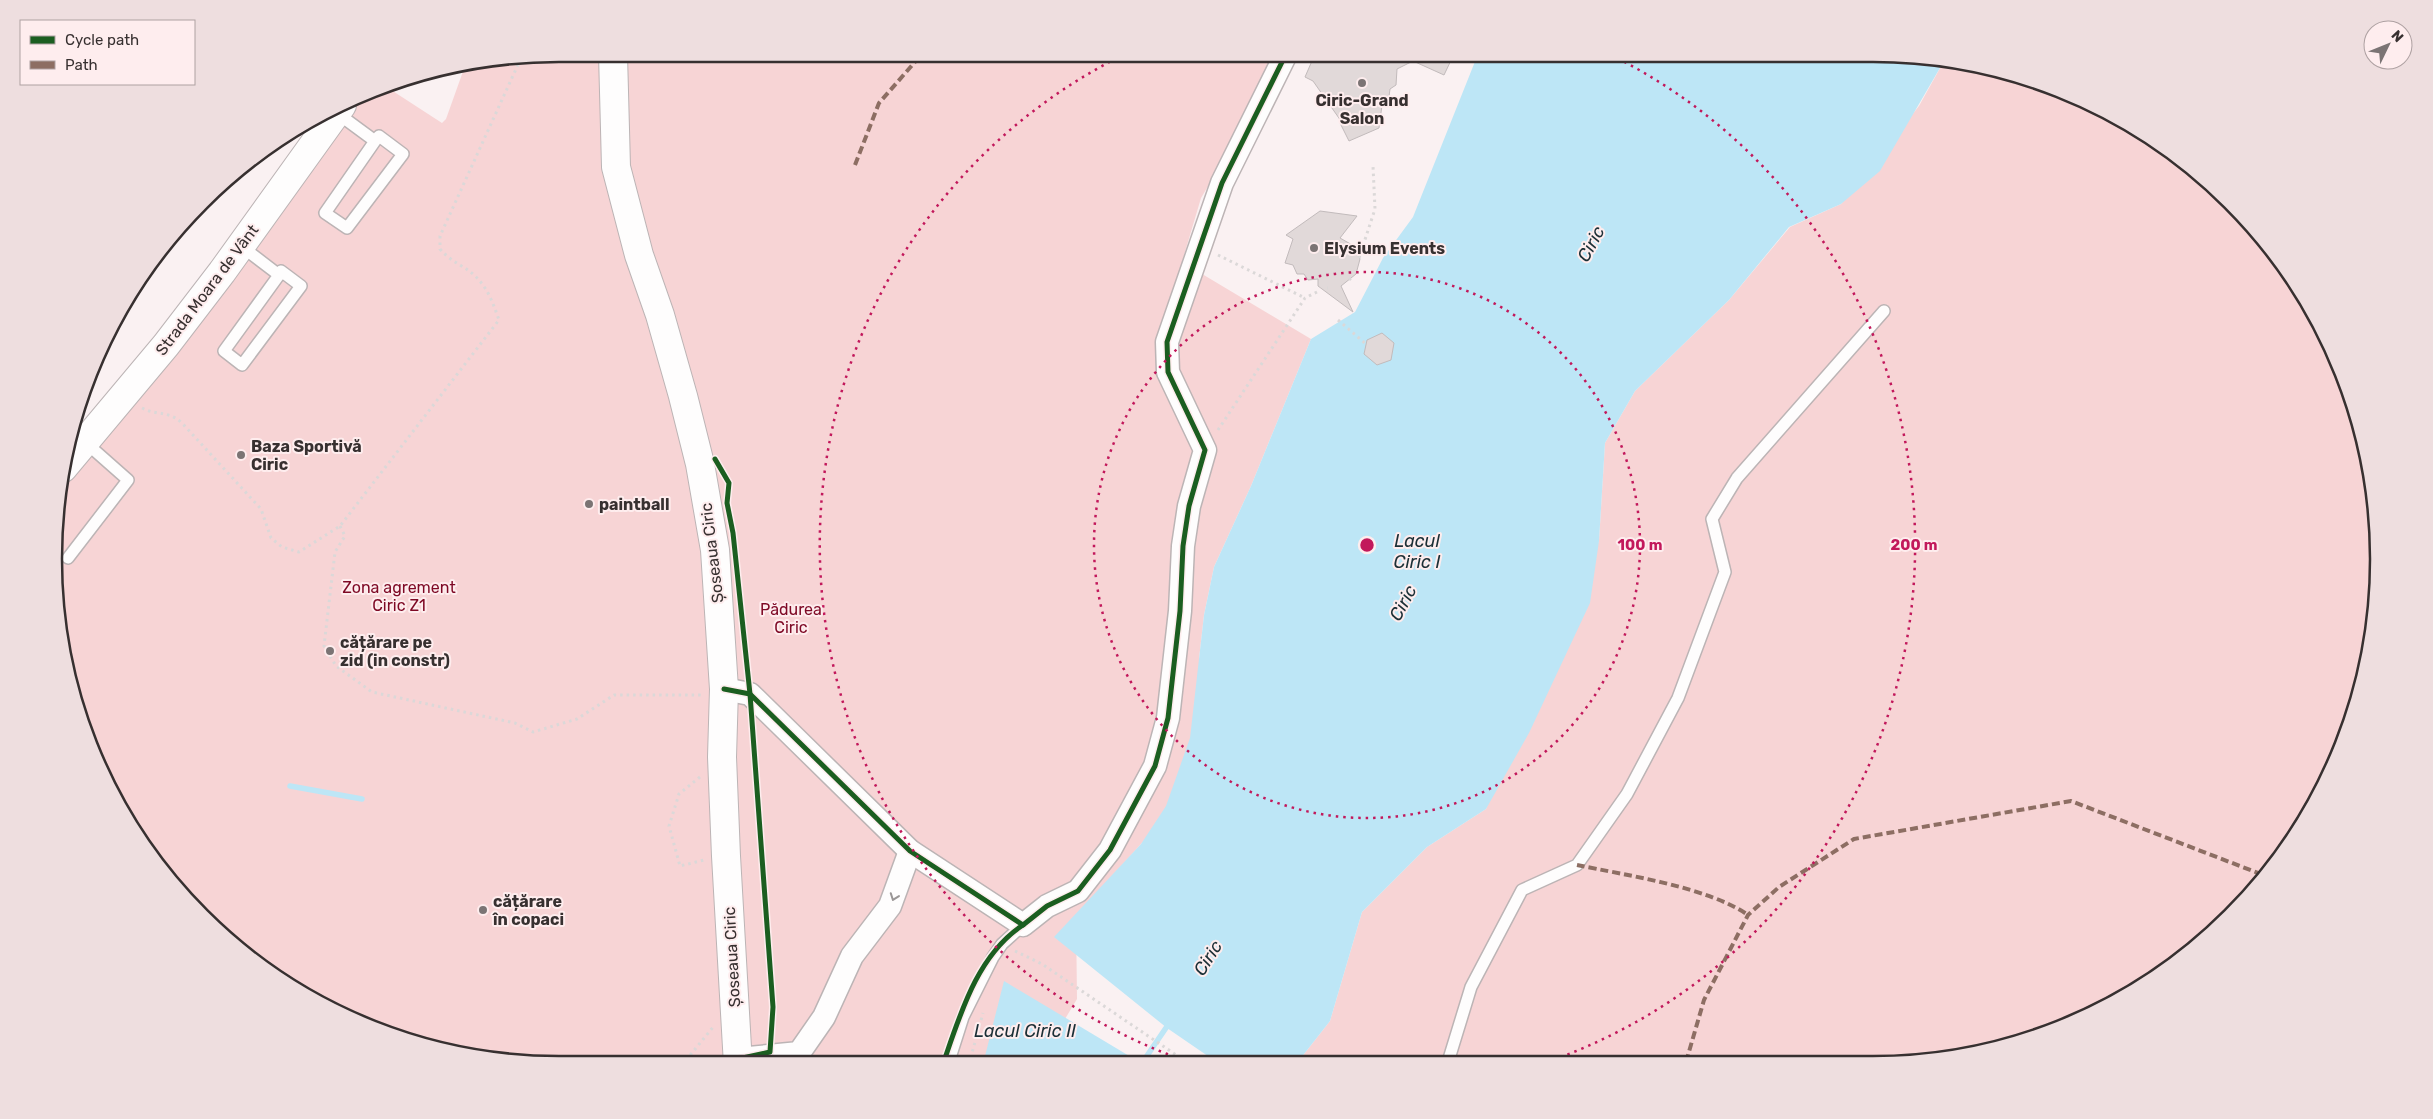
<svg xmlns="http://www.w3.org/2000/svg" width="2433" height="1119" font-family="Rubik,sans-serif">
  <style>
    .green { fill: #f7d4d5 }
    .water { fill: #bde6f6 }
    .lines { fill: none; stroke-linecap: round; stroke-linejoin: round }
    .stream { stroke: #bde6f6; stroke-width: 5.5 }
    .building { fill: #e1d9d9; stroke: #c2bbbc }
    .lane-casing { stroke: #bcb4b5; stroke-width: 14 }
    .street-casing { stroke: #bcb4b5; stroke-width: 25 }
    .secondary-casing { stroke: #bcb4b5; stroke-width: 30 }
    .path { stroke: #dbd8d8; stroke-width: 3; stroke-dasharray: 2.5 4; stroke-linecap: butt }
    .lane { stroke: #fefdfd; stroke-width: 11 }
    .street { stroke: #fefdfd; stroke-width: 22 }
    .secondary { stroke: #fefdfd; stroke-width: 28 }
    .quiet { stroke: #8d6e63; stroke-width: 4; stroke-dasharray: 8 4; stroke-linecap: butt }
    .cycleway-casing { stroke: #feedee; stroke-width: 8 }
    .cycleway { stroke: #1b5e20; stroke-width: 5 }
    .oneway { stroke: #9a9696 }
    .ring { fill: none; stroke: #c2185b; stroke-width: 2.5; stroke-dasharray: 2.5 5 }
    .poi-dot { fill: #7b7474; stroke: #feedee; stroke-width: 2 }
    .labels { text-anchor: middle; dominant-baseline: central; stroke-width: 4; stroke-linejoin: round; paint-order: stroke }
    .poi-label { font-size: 16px; font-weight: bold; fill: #373030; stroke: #feedee; text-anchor: start }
    .street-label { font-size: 16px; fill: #373030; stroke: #feedee }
    .park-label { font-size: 16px; fill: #7e0925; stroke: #feedee }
    .water-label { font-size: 18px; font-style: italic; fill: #1b2f36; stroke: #feedee }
    .rim { fill: none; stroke: #373030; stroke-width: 2.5 }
    .centre { fill: #c2185b; stroke: #feedee; stroke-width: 2.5 }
    .ring-label { font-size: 15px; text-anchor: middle; font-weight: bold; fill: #c2185b; stroke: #feedee; stroke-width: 4; stroke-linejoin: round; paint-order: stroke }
  </style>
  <rect width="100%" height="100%" fill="#faf1f2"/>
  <g class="green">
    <path d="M559,54H1287L1201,198L1182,262L1311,339L1251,486L1214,567L1204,615L1199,659L1202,703L1175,802L1141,844L1076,916L1077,999L1038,1064L559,1065L461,1055L366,1027L306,997L226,940L179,893L121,812L81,722L58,626L54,559L62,472L329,111L385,86L442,123L446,119L466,63Z"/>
    <path d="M1944,61L1972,63L2067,92L2154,139L2231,202L2294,278L2341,366L2369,461L2379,559L2370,658L2341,753L2275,867L2182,961L2067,1027L1940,1061L1297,1063L1330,1021L1362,912L1427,847L1486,809L1599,541L1605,443L1635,391L1729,300L1790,227L1841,204L1919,106Z"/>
  </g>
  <g class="water">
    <path d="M1478,54H1874L1944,61L1880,171L1841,204L1789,227L1729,300L1635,391L1605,443L1599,541L1590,603L1529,733L1486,809L1427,847L1362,912L1330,1021L1297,1063H1218L1167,1028L1054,937L1141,844L1166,806L1190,738L1204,615L1214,567L1251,486L1311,339L1355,312L1383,258L1413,217Z"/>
    <path d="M1004,981L1141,1063L983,1064Z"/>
  </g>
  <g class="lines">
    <g class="stream">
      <path d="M290,786L362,799"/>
      <path d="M1142,1063L1170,1022"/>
    </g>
  </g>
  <g class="building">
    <path d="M1315,54H1454L1444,75L1413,61L1397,69L1396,85L1390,89L1388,104L1382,105L1379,128L1349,141L1340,123L1341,121L1313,81L1305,77Z"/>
    <path d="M1320,211L1357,216L1340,238L1354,246L1360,259L1356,274L1341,286L1353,312L1318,286V279L1308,280L1304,274H1297L1293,265L1285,263L1293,239L1286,235Z"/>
    <path d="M1382,333L1394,343L1391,360L1377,365L1364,354L1367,340Z"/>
  </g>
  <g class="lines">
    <defs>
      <g id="lane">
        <path d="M337,113L375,141L325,213L347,228L403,154L379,136L375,141"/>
        <path d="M241,246L279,275L224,351L242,365L301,286L281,271L279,275"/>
        <path d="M68,558L128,480L85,442"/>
        <path d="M1448,1062L1471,987L1522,890L1577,865L1627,794L1678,698L1725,572L1712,519L1737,478L1884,311"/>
        <path d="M948,1064L963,1017L993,957L1002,944L1023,925"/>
      </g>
      <g id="street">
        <path d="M724,689L750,694L910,851L1023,925L1047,906L1078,891L1110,850L1155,766L1168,718L1180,611L1183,546L1189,506L1205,450L1168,372L1167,342L1222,183L1286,54"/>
        <path d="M738,1059L799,1053L824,1017L852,956L890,906L910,851"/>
      </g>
      <g id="secondary">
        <path d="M613,54L616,167L639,255L660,315L683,396L700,464L715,550L724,689L722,757L726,856L738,1065"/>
        <path d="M63,468L166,345L222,272L342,105"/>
      </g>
    </defs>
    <use href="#lane" class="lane-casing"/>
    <use href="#street" class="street-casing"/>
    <use href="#secondary" class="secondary-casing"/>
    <g class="path">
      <path d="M1218,255L1305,298"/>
      <path d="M1359,258L1375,209L1373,166"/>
      <path d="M1349,280L1353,276"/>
      <path d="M1327,288H1328"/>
      <path d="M1338,320L1366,344"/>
      <path d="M142,408C157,416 168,410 182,423L261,509L271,538L282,547L299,552L340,526L499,320C493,303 488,288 474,275C463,265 451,262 440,249V236L521,58"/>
      <path d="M1218,430L1305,298L1319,291"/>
      <path d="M340,526L345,536L335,552L324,646L336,666L372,692L515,723L533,732L577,719L614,695H702"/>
      <path d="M700,777L679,794L669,826L680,866L704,860"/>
      <path d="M1015,951L1042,964L1188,1063"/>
      <path d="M969,1064L983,1013"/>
      <path d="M682,1065L714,1026"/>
    </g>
    <use href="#lane" class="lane"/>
    <use href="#street" class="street"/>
    <use href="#secondary" class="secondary"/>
    <g class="quiet">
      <path d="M855,165L879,103L922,54"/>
      <path d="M1577,865C1625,875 1708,887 1748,915"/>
      <path d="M1686,1062L1704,1000L1748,915L1779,887L1854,839L2071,801L2266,876"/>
    </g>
    <defs>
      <g id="cycleway">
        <path d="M715,459L729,483L727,503L733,533L750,694L773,1007L770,1052L738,1059"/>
        <path d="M724,689L750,694L910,851L1023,925L1047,906L1078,891L1110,850L1155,766L1168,718L1180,611L1183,546L1189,506L1205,450L1168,372L1167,342L1222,183L1286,54"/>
        <path d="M943,1064C960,1015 977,955 1023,925"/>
      </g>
    </defs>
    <use href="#cycleway" class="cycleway-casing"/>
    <use href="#cycleway" class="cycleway"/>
  </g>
  <defs><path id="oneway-chevron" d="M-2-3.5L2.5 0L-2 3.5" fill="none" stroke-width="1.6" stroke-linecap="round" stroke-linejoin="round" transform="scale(1.25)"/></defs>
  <use class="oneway" href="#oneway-chevron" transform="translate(894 897) rotate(110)"/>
  <g class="ring">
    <circle cx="1367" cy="545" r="273"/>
    <path d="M1189 1062A547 547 0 0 1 1123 55M1611 55A547 547 0 0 1 1550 1061"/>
  </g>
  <g class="poi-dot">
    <circle cx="1362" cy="83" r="5"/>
    <circle cx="1314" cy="248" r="5"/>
    <circle cx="241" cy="455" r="5"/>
    <circle cx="589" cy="504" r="5"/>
    <circle cx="330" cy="651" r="5"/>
    <circle cx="483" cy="910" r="5"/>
  </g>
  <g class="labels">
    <g class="poi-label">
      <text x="1362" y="100" text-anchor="middle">Ciric-Grand<tspan x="1362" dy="18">Salon</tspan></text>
      <text x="1324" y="248">Elysium Events</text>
      <text x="251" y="446">Baza Sportivă<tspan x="251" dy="18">Ciric</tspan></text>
      <text x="599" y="504">paintball</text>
      <text x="340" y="642">cățărare pe<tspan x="340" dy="18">zid (in constr)</tspan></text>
      <text x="493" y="901">cățărare<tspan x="493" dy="18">în copaci</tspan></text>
    </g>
    <g class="street-label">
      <text transform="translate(207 290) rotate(-53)">Strada Moara de Vânt</text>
      <text transform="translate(712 553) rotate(-97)">Șoseaua Ciric</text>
      <text transform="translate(732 957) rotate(-93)">Șoseaua Ciric</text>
    </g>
    <g class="park-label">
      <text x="399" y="587">Zona agrement<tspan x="399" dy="18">Ciric Z1</tspan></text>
      <text x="791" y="609">Pădurea<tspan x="791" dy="18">Ciric</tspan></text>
    </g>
    <g class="water-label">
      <text transform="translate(1591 244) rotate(-62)">Ciric</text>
      <text x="1417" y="541">Lacul<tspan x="1417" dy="21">Ciric I</tspan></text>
      <text transform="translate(1403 603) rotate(-62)">Ciric</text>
      <text transform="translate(1208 958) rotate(-58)">Ciric</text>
      <text x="1025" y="1031">Lacul Ciric II</text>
    </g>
  </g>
  <path d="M0 0H2433V1119H0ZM559 62H1873A497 497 0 0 1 2370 559V559A497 497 0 0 1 1873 1056H559A497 497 0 0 1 62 559V559A497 497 0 0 1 559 62Z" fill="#eededf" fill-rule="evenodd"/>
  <path class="rim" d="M559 62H1873A497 497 0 0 1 2370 559V559A497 497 0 0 1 1873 1056H559A497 497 0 0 1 62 559V559A497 497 0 0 1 559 62Z"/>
  <circle cx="1367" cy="545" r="8" class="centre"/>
  <g class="ring-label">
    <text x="1640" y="550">100 m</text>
    <text x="1914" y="550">200 m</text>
  </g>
  <rect x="20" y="20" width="175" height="65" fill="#feedee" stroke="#aea1a2"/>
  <rect x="30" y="36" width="25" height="8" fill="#1b5e20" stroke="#aea1a2"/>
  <text x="65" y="45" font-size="15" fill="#373030">Cycle path</text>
  <rect x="30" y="61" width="25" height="8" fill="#8d6e63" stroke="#aea1a2"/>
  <text x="65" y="70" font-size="15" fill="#373030">Path</text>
  <g transform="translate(2388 45) rotate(47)"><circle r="24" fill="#feedee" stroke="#aea1a2"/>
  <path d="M0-4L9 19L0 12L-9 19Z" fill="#7b7474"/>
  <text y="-8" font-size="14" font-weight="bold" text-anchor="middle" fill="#373030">N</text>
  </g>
</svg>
